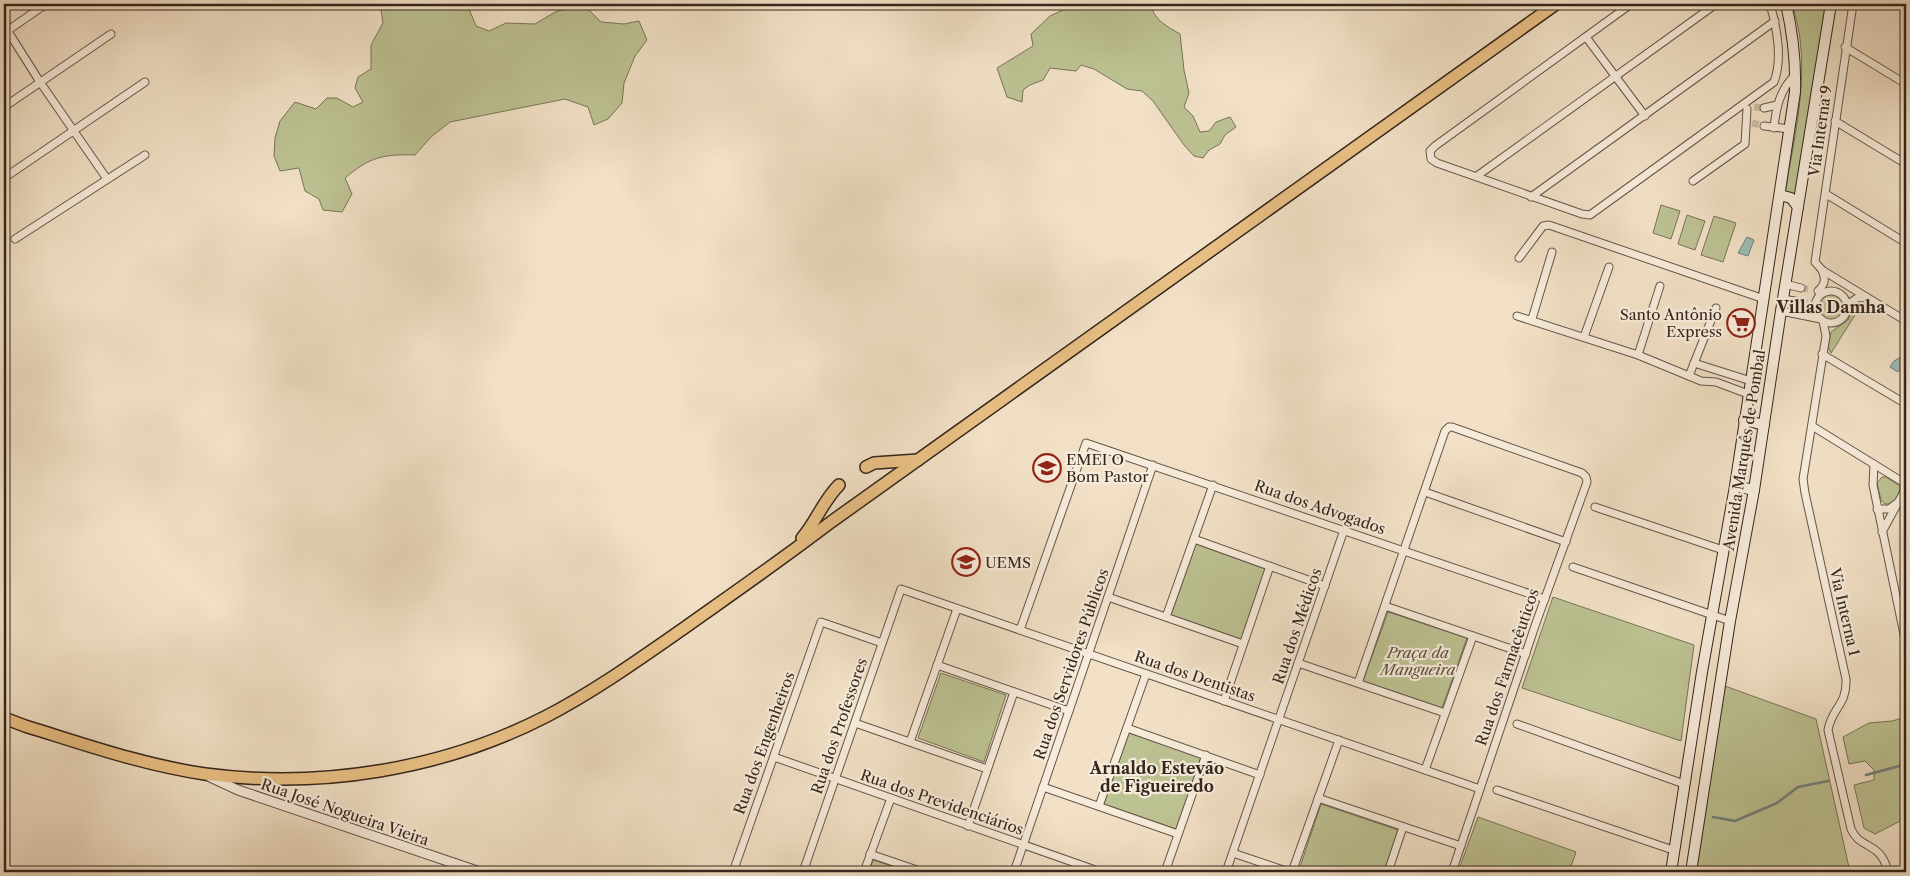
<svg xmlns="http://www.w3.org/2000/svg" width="1910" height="876" font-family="'Libre Caslon Text',serif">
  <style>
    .green { fill: #bdc293; stroke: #787458 }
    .water { fill: #9bbdb6; stroke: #728179 }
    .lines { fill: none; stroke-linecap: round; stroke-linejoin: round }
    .stream { stroke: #728179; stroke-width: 2.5 }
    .minor-tunnel { stroke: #ccbca5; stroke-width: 7; stroke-dasharray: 7 3.5; stroke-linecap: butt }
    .minor-casing { stroke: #645548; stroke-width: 9 }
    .tertiary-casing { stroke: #645548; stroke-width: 11 }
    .secondary-casing { stroke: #34261d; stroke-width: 12 }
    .trunk-casing { stroke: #34261d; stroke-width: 14 }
    .minor { stroke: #f7ecdb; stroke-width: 7 }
    .tertiary { stroke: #f7ecdb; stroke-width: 9 }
    .secondary { stroke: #f7ecdb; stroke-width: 10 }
    .trunk { stroke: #e9c084; stroke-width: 11 }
    .labels { text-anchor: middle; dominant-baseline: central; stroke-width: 4.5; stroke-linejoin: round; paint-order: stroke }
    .street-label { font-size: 15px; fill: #34261d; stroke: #f7ecdb }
    .poi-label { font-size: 15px; fill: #34261d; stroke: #f7ecdb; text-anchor: start }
    .park-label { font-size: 15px; font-style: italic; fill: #564d3a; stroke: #f7ecdb }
    .neighbourhood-label { font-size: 16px; font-weight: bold; fill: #34261d; stroke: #f7ecdb }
  </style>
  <rect width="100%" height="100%" fill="#f2e1c7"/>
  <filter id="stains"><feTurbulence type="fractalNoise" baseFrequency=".004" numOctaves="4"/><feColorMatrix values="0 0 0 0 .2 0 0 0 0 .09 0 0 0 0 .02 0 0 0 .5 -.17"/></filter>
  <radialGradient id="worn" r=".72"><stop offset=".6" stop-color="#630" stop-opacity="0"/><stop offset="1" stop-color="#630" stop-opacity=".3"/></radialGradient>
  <g class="green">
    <path d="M380,4H434V6H452L467,4L476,26L489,31L506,23L535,24L557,11L585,6L601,22L624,24L639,21L647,40L635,56L624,83L622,103L608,119L594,125L588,107L565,99L450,122L431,137L415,155C383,154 370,157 345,178L352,194L342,212L323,210L319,199L305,191L299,168L280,171L274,156L275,138L280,121L295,102L316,109L327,98H337L353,107L363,102L355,88L358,77L371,69V45L383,23Z"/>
    <path d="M1062,4H1151C1153,20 1168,27 1180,34L1184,70L1189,93L1184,107L1193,116L1200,132L1209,131L1216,122L1230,117L1236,127L1225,135L1220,144L1209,150L1203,158L1194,156L1184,145L1153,101L1142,91L1127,89L1094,69L1081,65L1076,71L1050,68L1043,80L1030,85L1023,90L1022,102L1007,97L997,68L1033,46L1031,34L1050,16L1063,10Z"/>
    <path d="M1792,4H1827L1796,198L1785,193C1795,131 1813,66 1792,4Z"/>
    <path d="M1661,205L1680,211L1671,239L1653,233Z"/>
    <path d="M1687,215L1705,221L1695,250L1678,244Z"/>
    <path d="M1714,216L1736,223L1723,262L1701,255Z"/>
    <circle cx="1831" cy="307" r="13"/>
    <path d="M1863,300L1864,301L1831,353L1828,347L1831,332L1848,320L1854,302Z"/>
    <path d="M1882,477H1886L1900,486C1900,495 1894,505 1885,504L1881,500L1877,483Z"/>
    <path d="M1196,544L1265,569L1241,639L1171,615Z"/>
    <path d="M1553,597L1694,645L1681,741L1522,688Z"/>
    <path d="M1388,612L1467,638L1442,708L1363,681Z"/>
    <path d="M941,673L1006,695L984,762L918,738Z"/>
    <path d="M1725,686L1816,719L1850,872H1700L1695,871Z"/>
    <path d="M1906,717V818L1875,834L1864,828L1854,785L1874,780V770L1865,761L1849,764L1843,737L1869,723L1892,721Z"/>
    <path d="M1129,733L1201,757L1176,829L1104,804Z"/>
    <path d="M1321,804L1398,830L1385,872H1305L1299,870Z"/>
    <path d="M1478,817L1576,852L1569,872L1563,870L1562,872H1458Z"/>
    <path d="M873,860L910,872H869Z"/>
  </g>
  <g class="water">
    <path d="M1747,237L1754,240L1748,256L1738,253Z"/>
    <path d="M1906,354V371L1901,368L1898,372L1890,367L1894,361Z"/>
  </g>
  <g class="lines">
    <g class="stream">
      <path d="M1866,775L1903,765L1906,767"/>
      <path d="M1713,817L1735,821L1777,803L1798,787L1828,781"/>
    </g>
    <g class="minor-tunnel">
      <path d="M1754,107L1764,108"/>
      <path d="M1752,123L1764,126"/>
      <path d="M1801,288L1811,289"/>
      <path d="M1800,302L1809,304"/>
    </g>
    <defs>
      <g id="minor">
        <path d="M1631,4L1435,146L1430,151L1431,159L1437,163L1582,214L1590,215L1774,82C1783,58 1777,28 1770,4"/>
        <path d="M1853,4L1815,262L1822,270L1906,321"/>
        <path d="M4,25L40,82L107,179"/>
        <path d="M4,33L46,4"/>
        <path d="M1586,37L1645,116"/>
        <path d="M1845,47L1906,84"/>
        <path d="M4,107L111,34"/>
        <path d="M1764,108L1777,105"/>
        <path d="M1835,121L1906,164"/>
        <path d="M1764,126L1790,129"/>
        <path d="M1774,128C1776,107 1780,90 1795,75"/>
        <path d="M1477,176L1716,4"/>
        <path d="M4,178L145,82"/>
        <path d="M1693,181L1745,144L1747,109"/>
        <path d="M1826,194L1906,243"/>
        <path d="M1531,197L1775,21"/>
        <path d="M15,239L145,155"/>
        <path d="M1519,258L1543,226L1549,225L1764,299"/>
        <path d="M1785,284L1801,288"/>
        <circle cx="1831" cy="307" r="16"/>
        <path d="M1818,291C1825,284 1826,280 1822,270"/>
        <path d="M1783,299L1800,302"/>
        <path d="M1847,305L1857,298L1866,297"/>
        <path d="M1781,311L1821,319"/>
        <path d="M1517,316L1638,355L1701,381L1716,382L1748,394"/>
        <path d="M1532,319L1552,252"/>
        <path d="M1823,321L1826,336L1803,479L1805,493L1846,679C1847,706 1832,707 1828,730L1851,829C1860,850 1881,841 1888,872"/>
        <path d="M1584,337L1609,267"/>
        <path d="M1822,354L1906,404"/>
        <path d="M1638,355L1660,286"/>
        <path d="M1694,363L1751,381"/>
        <path d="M1689,376L1716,308"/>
        <path d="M1812,426L1906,484"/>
        <path d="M1874,464L1873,485L1905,639"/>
        <path d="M1425,492L1566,542"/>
        <path d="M1595,507L1723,550"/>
        <path d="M1877,509H1889L1897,503"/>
        <path d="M1882,532L1906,488"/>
        <path d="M1194,539L1325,586"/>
        <path d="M1573,567L1730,621"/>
        <path d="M1108,597L1243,644"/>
        <path d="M1385,606L1526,654"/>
        <path d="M1166,617L1213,485"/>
        <path d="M1020,630L1086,443L1545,599"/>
        <path d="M1298,663L1445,713"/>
        <path d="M937,665L1069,711"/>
        <path d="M1358,683L1445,431L1449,427H1452L1582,473L1586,477L1587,482L1536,623L1452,872"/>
        <path d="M1224,701L1270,566"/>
        <path d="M855,723L987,769"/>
        <path d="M1517,724L1684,784"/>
        <path d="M1127,728L1260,775"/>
        <path d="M910,742L957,609"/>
        <path d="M774,757L1101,872"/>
        <path d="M1425,770L1473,636"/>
        <path d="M1043,787L1178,834"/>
        <path d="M1497,790L1673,850"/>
        <path d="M1318,798L1461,846"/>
        <path d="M1099,806L1146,674"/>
        <path d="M968,826L1014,692"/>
        <path d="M1233,853L1289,872"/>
        <path d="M870,854L923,872"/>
        <path d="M733,872L821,622L882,643"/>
        <path d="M803,872L901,589L1480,789"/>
        <path d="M864,872L891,798"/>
        <path d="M1014,872L1153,465"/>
        <path d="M1165,872L1206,755"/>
        <path d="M1226,872L1344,530"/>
        <path d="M1292,872L1339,740"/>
        <path d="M1388,872L1403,827"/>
      </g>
      <path id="tertiary" d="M210,777L238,790L480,872"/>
      <g id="secondary">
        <path d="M1780,195L1791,198L1798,207"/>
        <path d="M1744,420L1764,425"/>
        <path d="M1735,486L1754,490"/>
        <path d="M1671,872L1702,672L1735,486L1795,92C1796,61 1793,34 1786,4"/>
        <path d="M1691,872L1730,621L1754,490L1781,311L1831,4"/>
      </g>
      <g id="trunk">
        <path d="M866,467L874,463L918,460"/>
        <path d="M802,538C816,522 823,501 839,485"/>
        <path d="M4,718L25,726C84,744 143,765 205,774C320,789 441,770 545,717C595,691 641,658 687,626C735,592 784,558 831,522L1556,4"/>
      </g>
    </defs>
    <use href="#minor" class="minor-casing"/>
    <use href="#tertiary" class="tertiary-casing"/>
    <use href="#secondary" class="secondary-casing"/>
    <use href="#trunk" class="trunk-casing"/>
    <use href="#minor" class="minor"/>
    <use href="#tertiary" class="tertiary"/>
    <use href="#secondary" class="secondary"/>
    <use href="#trunk" class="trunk"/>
  </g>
  <defs>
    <symbol id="supermarket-ring" viewBox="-11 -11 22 22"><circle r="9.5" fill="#f7ecdb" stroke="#8f2418" stroke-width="1.5"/><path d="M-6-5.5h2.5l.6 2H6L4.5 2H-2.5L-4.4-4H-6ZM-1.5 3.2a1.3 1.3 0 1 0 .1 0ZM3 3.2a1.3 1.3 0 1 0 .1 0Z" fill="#8f2418"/></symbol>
    <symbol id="school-ring" viewBox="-11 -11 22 22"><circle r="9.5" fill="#f7ecdb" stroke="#8f2418" stroke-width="1.5"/><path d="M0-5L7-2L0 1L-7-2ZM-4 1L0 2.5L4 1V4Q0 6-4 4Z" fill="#8f2418"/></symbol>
    <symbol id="university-ring" viewBox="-11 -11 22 22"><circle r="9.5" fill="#f7ecdb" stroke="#8f2418" stroke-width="1.5"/><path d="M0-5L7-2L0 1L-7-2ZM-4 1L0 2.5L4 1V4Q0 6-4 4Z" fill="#8f2418"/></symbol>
  </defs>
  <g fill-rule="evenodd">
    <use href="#supermarket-ring" x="1725" y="307" width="32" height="32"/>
    <use href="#school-ring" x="1031" y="452" width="32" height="32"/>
    <use href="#university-ring" x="950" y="546" width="32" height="32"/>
  </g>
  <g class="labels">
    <g class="street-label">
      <text transform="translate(1820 131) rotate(-82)">Via Interna 9</text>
      <text transform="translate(1744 450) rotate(-81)">Avenida Marquês de Pombal</text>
      <text transform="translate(1320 507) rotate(19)">Rua dos Advogados</text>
      <text transform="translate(1845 612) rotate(77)">Via Interna 1</text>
      <text transform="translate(1297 626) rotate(-71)">Rua dos Médicos</text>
      <text transform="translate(1071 664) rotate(-71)">Rua dos Servidores Públicos</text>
      <text transform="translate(1507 667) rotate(-71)">Rua dos Farmacêuticos</text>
      <text transform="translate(1195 676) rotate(19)">Rua dos Dentistas</text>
      <text transform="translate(839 726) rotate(-71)">Rua dos Professores</text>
      <text transform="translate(764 743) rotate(-70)">Rua dos Engenheiros</text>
      <text transform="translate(942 802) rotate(19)">Rua dos Previdenciários</text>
      <text transform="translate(345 812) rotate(19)">Rua José Nogueira Vieira</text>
    </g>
    <g class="poi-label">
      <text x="1722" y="314" text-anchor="end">Santo Antônio<tspan x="1722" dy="17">Express</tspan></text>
      <text x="1066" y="459">EMEI O<tspan x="1066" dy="17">Bom Pastor</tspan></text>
      <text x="985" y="562">UEMS</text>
    </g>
    <g class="park-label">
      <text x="1418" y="652">Praça da<tspan x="1418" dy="17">Mangueira</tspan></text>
    </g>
    <g class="neighbourhood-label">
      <text x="1831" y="307">Villas Damha</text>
      <text x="1157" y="768">Arnaldo Estevão<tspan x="1157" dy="18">de Figueiredo</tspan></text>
    </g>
  </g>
  <rect width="1910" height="876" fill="none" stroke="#f2e1c7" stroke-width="20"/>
  <rect x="5" y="5" width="1900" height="866" fill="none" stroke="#34261d" stroke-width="2.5"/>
  <rect x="10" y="10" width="1890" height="856" fill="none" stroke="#34261d"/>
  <rect width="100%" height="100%" filter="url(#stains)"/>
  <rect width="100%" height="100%" fill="url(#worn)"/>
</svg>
